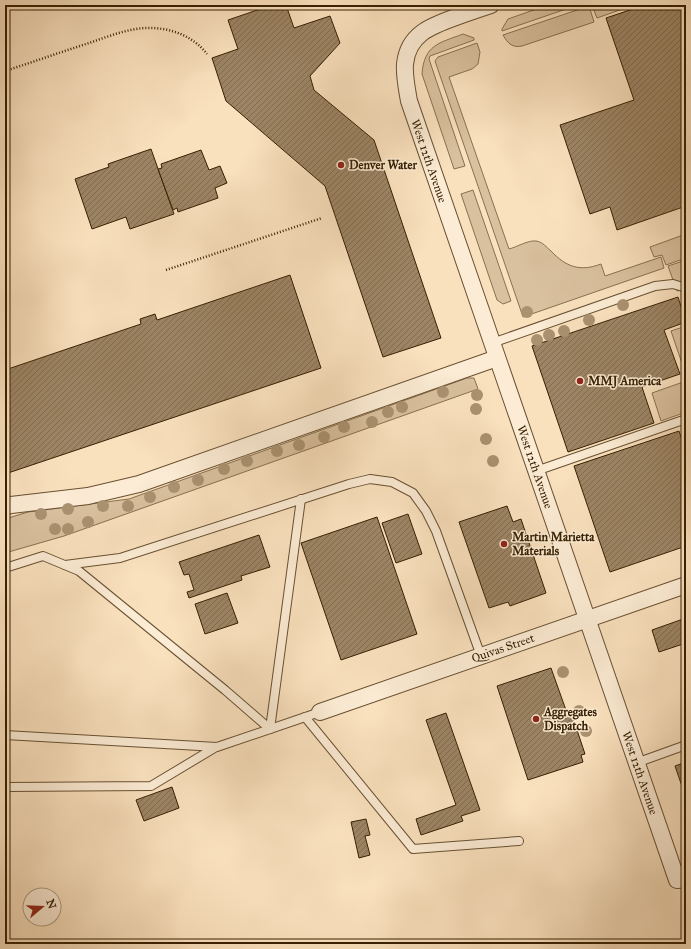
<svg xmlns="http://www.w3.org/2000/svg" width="691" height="949" font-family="'IM FELL Great Primer',serif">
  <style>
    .green { fill: #d9c09e; stroke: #887050 }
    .building { fill: url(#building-hatch); stroke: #372002 }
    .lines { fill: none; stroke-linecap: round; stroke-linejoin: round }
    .lane-casing { stroke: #685031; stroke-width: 10 }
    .street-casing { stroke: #685031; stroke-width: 18 }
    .path { stroke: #372002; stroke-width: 2.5; stroke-dasharray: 1 2; stroke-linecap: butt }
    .lane { stroke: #fcecd5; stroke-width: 8 }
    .street { stroke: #fcecd5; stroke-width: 16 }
    .rail-casing { stroke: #372002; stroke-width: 4.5 }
    .rail { stroke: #fcecd5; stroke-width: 3; stroke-dasharray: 9; stroke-linecap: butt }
    .tree { fill: #aa9170 }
    .poi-dot { fill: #8f2418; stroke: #fcecd5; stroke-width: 1.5 }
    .labels { text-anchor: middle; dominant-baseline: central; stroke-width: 3; stroke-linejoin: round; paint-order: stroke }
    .street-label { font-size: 12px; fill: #372002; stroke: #fcecd5 }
    .poi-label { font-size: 12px; font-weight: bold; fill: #372002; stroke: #fcecd5; text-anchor: start }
  </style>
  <defs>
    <pattern id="building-hatch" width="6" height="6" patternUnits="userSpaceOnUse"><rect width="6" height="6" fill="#9c8464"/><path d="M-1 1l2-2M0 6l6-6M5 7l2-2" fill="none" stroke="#806c50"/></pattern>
  </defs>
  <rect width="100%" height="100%" fill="#fae1be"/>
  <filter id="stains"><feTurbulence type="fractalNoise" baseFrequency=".005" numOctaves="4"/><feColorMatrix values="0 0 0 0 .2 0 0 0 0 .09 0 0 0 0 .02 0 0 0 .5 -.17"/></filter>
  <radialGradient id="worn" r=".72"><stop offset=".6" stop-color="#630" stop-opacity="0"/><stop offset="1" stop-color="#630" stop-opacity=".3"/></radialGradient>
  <g class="green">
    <path d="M548,5H578L502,31V29L508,19Z"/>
    <path d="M592,5H634L597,18Z"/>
    <path d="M589,6L594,22L522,46C513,48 508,44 503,35Z"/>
    <path d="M463,34L474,38V40L430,56L429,59L465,166L454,169L422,74C424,45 439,43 463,34Z"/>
    <path d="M477,43L480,52L478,64L472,69L449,77L509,249C517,247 528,240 536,241C543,242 546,247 551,251C566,267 580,272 601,264L605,276L661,257L664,268L523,317L435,61L438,57Z"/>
    <path d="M473,190L511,301L503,304L497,300L461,194Z"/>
    <path d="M686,234V258L666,265L662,255L654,257L650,247Z"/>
    <path d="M686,260V304L681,290L677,291L668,266Z"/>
    <path d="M686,326V375L671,331Z"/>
    <path d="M467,378H474L478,389L64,536L5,553V519L28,512L129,499Z"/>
    <path d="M686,381V412L661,421L652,393Z"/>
  </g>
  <g class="building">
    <path d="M272,5H286L294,28L330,16L340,43L310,76L314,90L374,140L441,338L383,357L325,186L226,101L212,58L238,49L228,20Z"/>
    <path d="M645,5H686V206L617,230L610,207L590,214L560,125L634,100L606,18Z"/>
    <path d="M151,149L174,214L130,229L126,217L92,229L75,179L109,167L108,164Z"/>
    <path d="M201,150L209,170L220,166L227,183L215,188L218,198L178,212L177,208L173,210L158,169L162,168L161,164Z"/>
    <path d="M290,275L321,368L5,474V370L141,324L140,319L155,314L157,320Z"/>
    <path d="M678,297L686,322L664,330L680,374L642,387L654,423L568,452L532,346Z"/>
    <path d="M679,431L686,452V546L610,572L574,466Z"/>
    <path d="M507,506L513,522L521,519L546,593L510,606L508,602L489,608L459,522Z"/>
    <path d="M408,514L422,554L396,563L382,523Z"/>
    <path d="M377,517L417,634L341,660L301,543Z"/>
    <path d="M259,535L270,567L241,576L242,580L189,598L187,592L194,590L189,574L184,575L179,562Z"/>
    <path d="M227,593L238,623L205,634L195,604Z"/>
    <path d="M686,618V643L659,652L652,630Z"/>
    <path d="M551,668L567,713L571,712L585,754L581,755L583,762L528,780L497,686Z"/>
    <path d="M446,713L480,810L461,816L463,821L421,835L416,819L456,805L426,720Z"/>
    <path d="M686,762V798L675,766Z"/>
    <path d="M172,787L179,808L144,821L136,800Z"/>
    <path d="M366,819L370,835L365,836L370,855L359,858L351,822Z"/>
  </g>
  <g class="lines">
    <defs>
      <g id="lane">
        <path d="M169,5H170"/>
        <path d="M492,343L655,286L673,284L686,288"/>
        <path d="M536,471L686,419"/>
        <path d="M65,565L120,558L349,484L370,479L392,482L413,493L426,511L436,531L481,656"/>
        <path d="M5,568L43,556L79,571L225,690L270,729"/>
        <path d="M305,717L413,849L519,841"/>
        <path d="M270,729L301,499"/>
        <path d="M5,735L217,747L320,712"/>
        <path d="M636,763L686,745"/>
        <path d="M5,787L151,786L216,747"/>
      </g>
      <g id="street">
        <path d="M491,5C479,9 467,13 456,17C431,26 408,34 405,64C404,76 407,89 409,101L677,880L686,879"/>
        <path d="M5,507L11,505L88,496L139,484L497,358"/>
        <path d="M320,712L686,585"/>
      </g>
    </defs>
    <use href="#lane" class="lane-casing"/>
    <use href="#street" class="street-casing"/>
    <g class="path">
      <path d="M5,71C33,62 61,52 89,43C107,37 126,29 145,28C169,27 192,35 207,54"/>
      <path d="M166,270L322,218"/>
    </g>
    <use href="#lane" class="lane"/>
    <use href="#street" class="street"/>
    <defs>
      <path id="rail" d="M5,9L17,5"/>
    </defs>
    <use href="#rail" class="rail-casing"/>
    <use href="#rail" class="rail"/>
  </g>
  <g class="tree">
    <circle cx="623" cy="305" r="6"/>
    <circle cx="527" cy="312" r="6"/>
    <circle cx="589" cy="320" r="6"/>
    <circle cx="564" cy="331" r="6"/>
    <circle cx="549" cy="335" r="6"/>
    <circle cx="537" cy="340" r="6"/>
    <circle cx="443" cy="392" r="6"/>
    <circle cx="477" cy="395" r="6"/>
    <circle cx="402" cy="407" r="6"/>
    <circle cx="476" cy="409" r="6"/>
    <circle cx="388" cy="412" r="6"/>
    <circle cx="372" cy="422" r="6"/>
    <circle cx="344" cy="427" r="6"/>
    <circle cx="324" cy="437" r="6"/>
    <circle cx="486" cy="439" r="6"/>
    <circle cx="299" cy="445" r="6"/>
    <circle cx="277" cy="451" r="6"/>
    <circle cx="247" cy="461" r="6"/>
    <circle cx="493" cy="461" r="6"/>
    <circle cx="224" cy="469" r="6"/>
    <circle cx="198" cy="480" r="6"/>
    <circle cx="174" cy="487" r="6"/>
    <circle cx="150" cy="497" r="6"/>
    <circle cx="103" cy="506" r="6"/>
    <circle cx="128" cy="506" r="6"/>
    <circle cx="68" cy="509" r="6"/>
    <circle cx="41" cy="514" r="6"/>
    <circle cx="88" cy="522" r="6"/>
    <circle cx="55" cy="529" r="6"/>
    <circle cx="68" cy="529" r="6"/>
    <circle cx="563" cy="672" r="6"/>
    <circle cx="579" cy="711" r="6"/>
    <circle cx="586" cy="731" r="6"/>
  </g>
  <g class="poi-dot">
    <circle cx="341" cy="165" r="4"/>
    <circle cx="580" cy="381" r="4"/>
    <circle cx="504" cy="544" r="4"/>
    <circle cx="536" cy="719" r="4"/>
  </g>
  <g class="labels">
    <g class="street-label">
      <text transform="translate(429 161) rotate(71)">West 12th Avenue</text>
      <text transform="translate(535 467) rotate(71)">West 12th Avenue</text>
      <text transform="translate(503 648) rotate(-19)">Quivas Street</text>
      <text transform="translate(640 773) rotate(71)">West 12th Avenue</text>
    </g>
    <g class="poi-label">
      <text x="349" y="165">Denver Water</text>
      <text x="588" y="381">MMJ America</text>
      <text x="512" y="537">Martin Marietta<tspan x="512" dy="14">Materials</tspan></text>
      <text x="544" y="712">Aggregates<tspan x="544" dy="14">Dispatch</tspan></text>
    </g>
  </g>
  <rect width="691" height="949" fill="none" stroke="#fae1be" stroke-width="20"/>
  <rect x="6" y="6" width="679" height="937" fill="none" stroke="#372002" stroke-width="2"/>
  <rect x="10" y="10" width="671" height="929" fill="none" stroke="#372002"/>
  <g transform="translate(42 907) rotate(71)"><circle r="19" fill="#fcecd5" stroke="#ad9a81"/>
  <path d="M0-3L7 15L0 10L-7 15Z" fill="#8f2418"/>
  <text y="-6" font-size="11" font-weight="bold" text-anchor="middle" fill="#372002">N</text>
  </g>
  <rect width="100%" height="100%" filter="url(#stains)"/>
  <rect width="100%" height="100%" fill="url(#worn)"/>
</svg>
